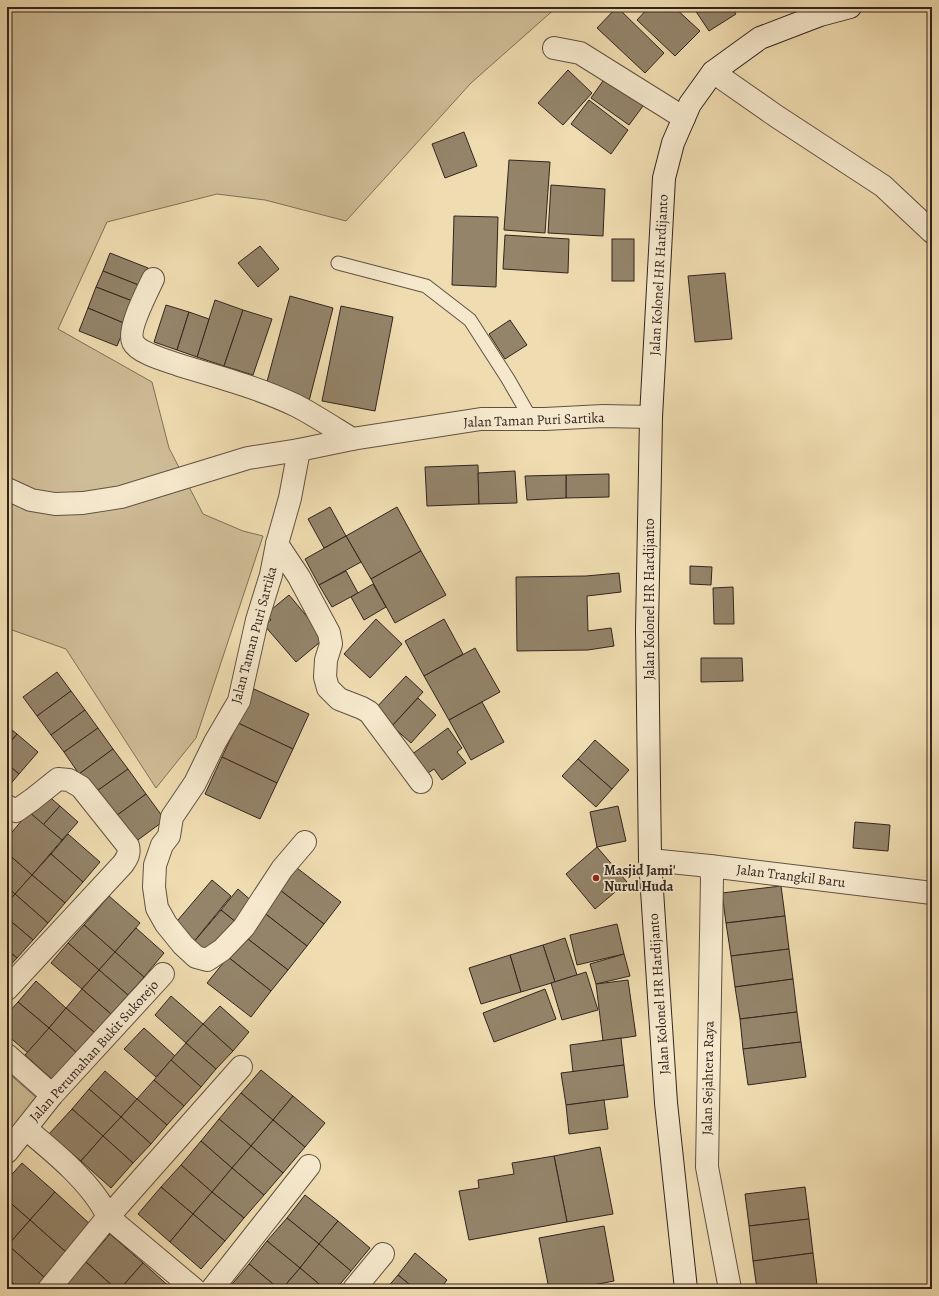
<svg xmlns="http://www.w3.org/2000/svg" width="939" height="1296" font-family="Alegreya,serif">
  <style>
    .green { fill: #cfbd97; stroke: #80705b }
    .building { fill: #94846a; stroke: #32241f }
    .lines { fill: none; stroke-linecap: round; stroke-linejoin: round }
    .lane-casing { stroke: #615243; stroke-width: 15 }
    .street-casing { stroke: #615243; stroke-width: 24 }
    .secondary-casing { stroke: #32241f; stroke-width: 24 }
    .lane { stroke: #f5e8cc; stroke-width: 13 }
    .street { stroke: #f5e8cc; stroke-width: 22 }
    .secondary { stroke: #f5e8cc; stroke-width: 22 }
    .poi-dot { fill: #8f2418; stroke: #f5e8cc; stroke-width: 1.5 }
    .labels { text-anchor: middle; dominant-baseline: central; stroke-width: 3.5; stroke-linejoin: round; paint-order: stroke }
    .street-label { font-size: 14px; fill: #32241f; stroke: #f5e8cc }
    .poi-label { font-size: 14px; font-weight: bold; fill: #32241f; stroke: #f5e8cc; text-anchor: start }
  </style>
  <rect width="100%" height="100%" fill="#efdcb0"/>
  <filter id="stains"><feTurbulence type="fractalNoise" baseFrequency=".005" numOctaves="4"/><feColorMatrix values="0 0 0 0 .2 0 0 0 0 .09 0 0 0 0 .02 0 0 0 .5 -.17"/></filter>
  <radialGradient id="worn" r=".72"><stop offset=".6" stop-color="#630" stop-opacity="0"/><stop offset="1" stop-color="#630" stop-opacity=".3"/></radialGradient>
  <g class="green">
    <path d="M7,7H557L471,83L346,221L265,200L217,194L107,222L58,329L152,382L169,448L203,514L243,531L263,536L196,738L156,788L66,649L12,630L7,635Z"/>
    <path d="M7,1072L38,1099L7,1134Z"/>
  </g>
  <g class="building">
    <path d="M617,7L664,53L645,73L597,28Z"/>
    <path d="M649,7H674L700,31L675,56L637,20Z"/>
    <path d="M693,7H731L736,14L709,31Z"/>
    <path d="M568,70L592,93L563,125L538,103Z"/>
    <path d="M605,78L643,106L629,125L591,98Z"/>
    <path d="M589,100L628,130L611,154L571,124Z"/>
    <path d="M464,132L477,166L445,178L432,144Z"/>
    <path d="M509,160L550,162L545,233L504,230Z"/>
    <path d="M551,185L605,189L603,236L548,233Z"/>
    <path d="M454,216L498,217L496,287L452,285Z"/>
    <path d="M505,235L569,239L568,273L503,269Z"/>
    <rect x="612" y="239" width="22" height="42"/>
    <path d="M260,246L279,269L258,287L238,263Z"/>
    <path d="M110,253L148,268L141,286L103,271Z"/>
    <path d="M103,271L141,286L135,302L96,287Z"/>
    <path d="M725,273L732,339L695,342L688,276Z"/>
    <path d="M96,287L135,302L126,324L88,308Z"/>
    <path d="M290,296L333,308L309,401L265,389Z"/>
    <path d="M215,300L243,310L224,366L197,357Z"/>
    <path d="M166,305L189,312L177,350L154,342Z"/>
    <path d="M341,306L393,317L375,411L322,401Z"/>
    <path d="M88,308L126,324L117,346L79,331Z"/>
    <path d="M243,310L272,319L253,375L224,366Z"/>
    <path d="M189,312L209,319L197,357L177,350Z"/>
    <path d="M510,320L527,345L505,359L489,334Z"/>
    <path d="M478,465L479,504L427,506L425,467Z"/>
    <path d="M515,471L517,503L479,504L478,473Z"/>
    <path d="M609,474V497L566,498V475Z"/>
    <path d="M566,475V498L527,500L525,476Z"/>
    <path d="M330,507L346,536L324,548L308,519Z"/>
    <path d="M397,507L421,551L371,579L346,536Z"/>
    <path d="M346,536L361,562L319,585L305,559Z"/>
    <path d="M421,551L446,595L395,623L371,579Z"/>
    <path d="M690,566L712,567L711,585L690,584Z"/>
    <path d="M346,571L358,593L332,607L319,585Z"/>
    <path d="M619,573L621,592L587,596L588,631L611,628L614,646L588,650L517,651L516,577L586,576Z"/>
    <path d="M373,584L386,607L364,620L351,597Z"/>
    <path d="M733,587L734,624H714L713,588Z"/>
    <path d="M289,595L325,638L296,662L264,625L271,620L266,614Z"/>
    <path d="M376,619L402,644L370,678L344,654Z"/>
    <path d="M444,619L463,654L424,676L405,641Z"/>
    <path d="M475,648L500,692L449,720L424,676Z"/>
    <path d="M701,658H742L743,681L701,682Z"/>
    <path d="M57,672L71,691L37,716L23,697Z"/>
    <path d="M406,676L423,692L392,726L374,710Z"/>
    <path d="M254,689L309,714L293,749L238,723Z"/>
    <path d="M71,691L85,710L51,735L37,716Z"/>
    <path d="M418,698L436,715L411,743L392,726Z"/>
    <path d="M482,702L504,742L471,760L449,720Z"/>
    <path d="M85,710L98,728L64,752L51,735Z"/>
    <path d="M238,723L293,749L277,783L222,757Z"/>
    <path d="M7,726L17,734L7,746Z"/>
    <path d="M98,728L113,749L79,774L64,752Z"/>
    <path d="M448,728L462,748L457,752L466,763L442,780L434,769L425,775L411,755Z"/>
    <path d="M17,734L38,752L19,774L7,764V746Z"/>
    <path d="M595,740L629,770L612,789L578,759Z"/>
    <path d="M113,749L128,769L94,793L79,774Z"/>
    <path d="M222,757L277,783L260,819L205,794Z"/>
    <path d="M578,759L612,789L596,807L562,776Z"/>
    <path d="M7,764L19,774L7,788Z"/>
    <path d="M128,769L146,794L112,819L94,793Z"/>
    <path d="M46,794L60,806L43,825L29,812Z"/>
    <path d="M146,794L165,820L131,845L112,819Z"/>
    <path d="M60,806L78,822L62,840L43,825Z"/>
    <path d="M618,806L626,841L597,847L590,812Z"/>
    <path d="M29,812L62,840L32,875L7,853V838Z"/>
    <path d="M855,822L890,825L888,851L853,848Z"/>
    <path d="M68,834L100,862L83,882L51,854Z"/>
    <path d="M597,847L627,882L595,909L566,874Z"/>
    <path d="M7,853L32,875L15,894L7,887Z"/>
    <path d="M51,854L83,882L65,903L32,875Z"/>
    <path d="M297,868L341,902L324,924L280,890Z"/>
    <path d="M32,875L65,903L48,923L15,894Z"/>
    <path d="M212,880L231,896L192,944L172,927Z"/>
    <path d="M781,886L785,916L726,923L722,893Z"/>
    <path d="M7,887L15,894L7,903Z"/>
    <path d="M238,889L254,903L237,923L221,910Z"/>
    <path d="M280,890L324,924L307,946L263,912Z"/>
    <path d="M15,894L48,923L33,940L7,918V903Z"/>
    <path d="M109,896L140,923L115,952L84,925Z"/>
    <path d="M221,910L237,923L208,957L192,944Z"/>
    <path d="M263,912L307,946L288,970L244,936Z"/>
    <path d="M785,916L789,949L731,956L726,923Z"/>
    <path d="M7,918L33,940L17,958L7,950Z"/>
    <path d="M617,924L624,954L577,965L570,935Z"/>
    <path d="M84,925L115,952L99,970L68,943Z"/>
    <path d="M136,928L164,953L144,977L115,952Z"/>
    <path d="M244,936L288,970L271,991L228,957Z"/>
    <path d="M565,938L577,975L555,982L543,945Z"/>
    <path d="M68,943L99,970L82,989L51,963Z"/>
    <path d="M543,945L555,982L521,992L510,955Z"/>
    <path d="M789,949L793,979L735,987L731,956Z"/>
    <path d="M7,950L17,958L7,969Z"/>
    <path d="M115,952L144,977L128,995L99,970Z"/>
    <path d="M624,954L630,976L596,984L590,964Z"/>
    <path d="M510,955L521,992L481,1004L469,968Z"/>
    <path d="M228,957L271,991L251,1017L207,983Z"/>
    <path d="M99,970L128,995L111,1014L82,989Z"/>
    <path d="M586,972L598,1010L562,1020L551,983Z"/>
    <path d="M793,979L797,1012L740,1019L735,987Z"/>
    <path d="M628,980L636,1036L603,1041L596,984Z"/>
    <path d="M36,981L66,1008L49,1028L18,1002Z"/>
    <path d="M82,989L111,1014L95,1033L66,1008Z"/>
    <path d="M545,989L556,1019L494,1042L483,1013Z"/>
    <path d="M171,996L203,1024L186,1043L155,1015Z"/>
    <path d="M18,1002L49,1028L28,1053L7,1035V1014Z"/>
    <path d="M220,1006L249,1032L233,1051L203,1024Z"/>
    <path d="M66,1008L95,1033L77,1053L49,1028Z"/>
    <path d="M797,1012L801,1042L743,1049L740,1019Z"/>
    <path d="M203,1024L233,1051L216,1069L186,1043Z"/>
    <path d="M49,1028L77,1053L54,1081L25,1055Z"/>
    <path d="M144,1028L175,1056L156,1077L124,1049Z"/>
    <path d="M621,1038L624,1065L573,1072L570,1045Z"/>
    <path d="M801,1042L806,1077L748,1085L743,1049Z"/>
    <path d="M186,1043L216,1069L201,1087L171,1060Z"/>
    <path d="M171,1060L201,1087L184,1106L154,1080Z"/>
    <path d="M624,1065L628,1097L566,1105L561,1073Z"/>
    <path d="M261,1070L293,1096L273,1120L241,1093Z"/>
    <path d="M105,1071L137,1099L121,1117L89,1089Z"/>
    <path d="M154,1080L184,1106L167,1125L137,1099Z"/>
    <path d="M89,1089L121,1117L103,1136L72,1109Z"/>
    <path d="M241,1093L273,1120L251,1146L219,1119Z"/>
    <path d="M293,1096L325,1123L305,1147L273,1120Z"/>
    <path d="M137,1099L167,1125L151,1144L121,1117Z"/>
    <path d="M604,1100L608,1129L569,1134L566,1105Z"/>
    <path d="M72,1109L103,1136L81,1161L49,1134Z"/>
    <path d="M121,1117L151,1144L133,1163L103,1136Z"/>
    <path d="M219,1119L251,1146L232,1168L201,1141Z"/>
    <path d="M273,1120L305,1147L283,1173L251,1146Z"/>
    <path d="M103,1136L133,1163L111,1188L81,1161Z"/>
    <path d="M201,1141L232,1168L212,1192L181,1165Z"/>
    <path d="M251,1146L283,1173L264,1195L232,1168Z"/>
    <path d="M600,1147L613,1214L567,1222L554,1156Z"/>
    <path d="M554,1156L567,1222L469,1240L459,1191L479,1188L478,1180L514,1174L512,1163Z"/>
    <path d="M22,1163L55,1192L30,1220L7,1200V1180Z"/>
    <path d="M181,1165L212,1192L193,1214L161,1187Z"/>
    <path d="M232,1168L264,1195L244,1218L212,1192Z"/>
    <path d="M161,1187L193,1214L170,1242L138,1214Z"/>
    <path d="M805,1187L809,1219L749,1226L745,1194Z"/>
    <path d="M55,1192L91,1225L67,1253L30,1220Z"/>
    <path d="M212,1192L244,1218L225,1241L193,1214Z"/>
    <path d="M305,1195L338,1221L319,1244L287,1218Z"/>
    <path d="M7,1200L30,1220L8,1245L7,1244Z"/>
    <path d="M193,1214L225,1241L201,1269L170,1242Z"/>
    <path d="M287,1218L319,1244L300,1268L267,1241Z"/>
    <path d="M809,1219L813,1253L753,1261L749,1226Z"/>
    <path d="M30,1220L67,1253L45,1278L8,1245Z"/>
    <path d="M338,1221L370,1248L351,1271L319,1244Z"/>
    <path d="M604,1226L614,1281L572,1289H549L539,1238Z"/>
    <path d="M110,1234L143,1263L120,1289H116L86,1262Z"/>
    <path d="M267,1241L300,1268L282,1289H279L249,1264Z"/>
    <path d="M319,1244L351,1271L336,1289H325L300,1268Z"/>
    <path d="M8,1245L45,1278L35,1289H20L7,1278V1246Z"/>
    <path d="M415,1253L447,1280L440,1289H415L398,1275Z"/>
    <path d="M813,1253L817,1285L788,1289H757L753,1261Z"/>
    <path d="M86,1262L116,1289H65L63,1287Z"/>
    <path d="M143,1263L172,1289H120Z"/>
    <path d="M249,1264L279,1289H228Z"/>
    <path d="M300,1268L325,1289H282Z"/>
    <path d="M398,1275L415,1289H386Z"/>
    <path d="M817,1285L818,1289H788Z"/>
  </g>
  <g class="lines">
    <defs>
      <path id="lane" d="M338,263L426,286L470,320L508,379L531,419"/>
      <g id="street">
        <path d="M554,48L580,53L684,118"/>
        <path d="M713,72L776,116L883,186L932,232"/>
        <path d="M153,279C147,292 127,330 133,342C138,353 168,361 179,365C218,377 260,388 297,406C316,416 334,428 352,439"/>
        <path d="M299,450L290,498L277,544L271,575L257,620L239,701L215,742L195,783L172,817L169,836L162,845L155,865L154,887L157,908L166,924L183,945L196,957L207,960L222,950L244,927L282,869L305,842"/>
        <path d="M7,489L31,500L55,504L83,503L121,497L248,458L299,450L352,439L481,419H545L603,416L651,417"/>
        <path d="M277,544L299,577L329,633L331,644L326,660L325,677L328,688L339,699L362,708L369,712L421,782"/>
        <path d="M7,806L16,811L33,799L58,779L69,780L81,787L128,846C130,854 127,858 123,864L7,989"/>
        <path d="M650,860L710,866L932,893"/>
        <path d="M710,866L712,878L707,1167L730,1289"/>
        <path d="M7,1055L52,1095"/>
        <path d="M26,1129C54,1152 93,1184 108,1217L194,1289"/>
        <path d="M7,1152L52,1095L163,974"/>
        <path d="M49,1289L108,1217L241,1067"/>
        <path d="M212,1289L309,1166"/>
        <path d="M354,1289L383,1254"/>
      </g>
      <path id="secondary" d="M686,1289L666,1103L650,860L647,629L651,417L664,178L673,143L690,104L713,72L760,38L820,15L850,7"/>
    </defs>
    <use href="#lane" class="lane-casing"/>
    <use href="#street" class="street-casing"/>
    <use href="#secondary" class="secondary-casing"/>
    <use href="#lane" class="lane"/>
    <use href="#street" class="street"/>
    <use href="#secondary" class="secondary"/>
  </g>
  <circle class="poi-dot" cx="596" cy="878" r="4"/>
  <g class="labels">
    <g class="street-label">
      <text transform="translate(659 275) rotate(-87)">Jalan Kolonel HR Hardijanto</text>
      <text transform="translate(534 420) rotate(-2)">Jalan Taman Puri Sartika</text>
      <text transform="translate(649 599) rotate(-90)">Jalan Kolonel HR Hardijanto</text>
      <text transform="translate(254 635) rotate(-75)">Jalan Taman Puri Sartika</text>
      <text transform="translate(791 876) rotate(7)">Jalan Trangkil Baru</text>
      <text transform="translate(659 994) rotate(-94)">Jalan Kolonel HR Hardijanto</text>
      <text transform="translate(94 1051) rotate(-48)">Jalan Perumahan Bukit Sukorejo</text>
      <text transform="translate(708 1078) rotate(-89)">Jalan Sejahtera Raya</text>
    </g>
    <g class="poi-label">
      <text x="604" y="870">Masjid Jami'<tspan x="604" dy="16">Nurul Huda</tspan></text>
    </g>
  </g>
  <rect width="939" height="1296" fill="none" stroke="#efdcb0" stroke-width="24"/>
  <rect x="8" y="8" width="923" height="1280" fill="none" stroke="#32241f" stroke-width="2"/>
  <rect x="12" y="12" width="915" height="1272" fill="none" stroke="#32241f"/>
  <rect width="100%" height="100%" filter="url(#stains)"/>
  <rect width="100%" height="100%" fill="url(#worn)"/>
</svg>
